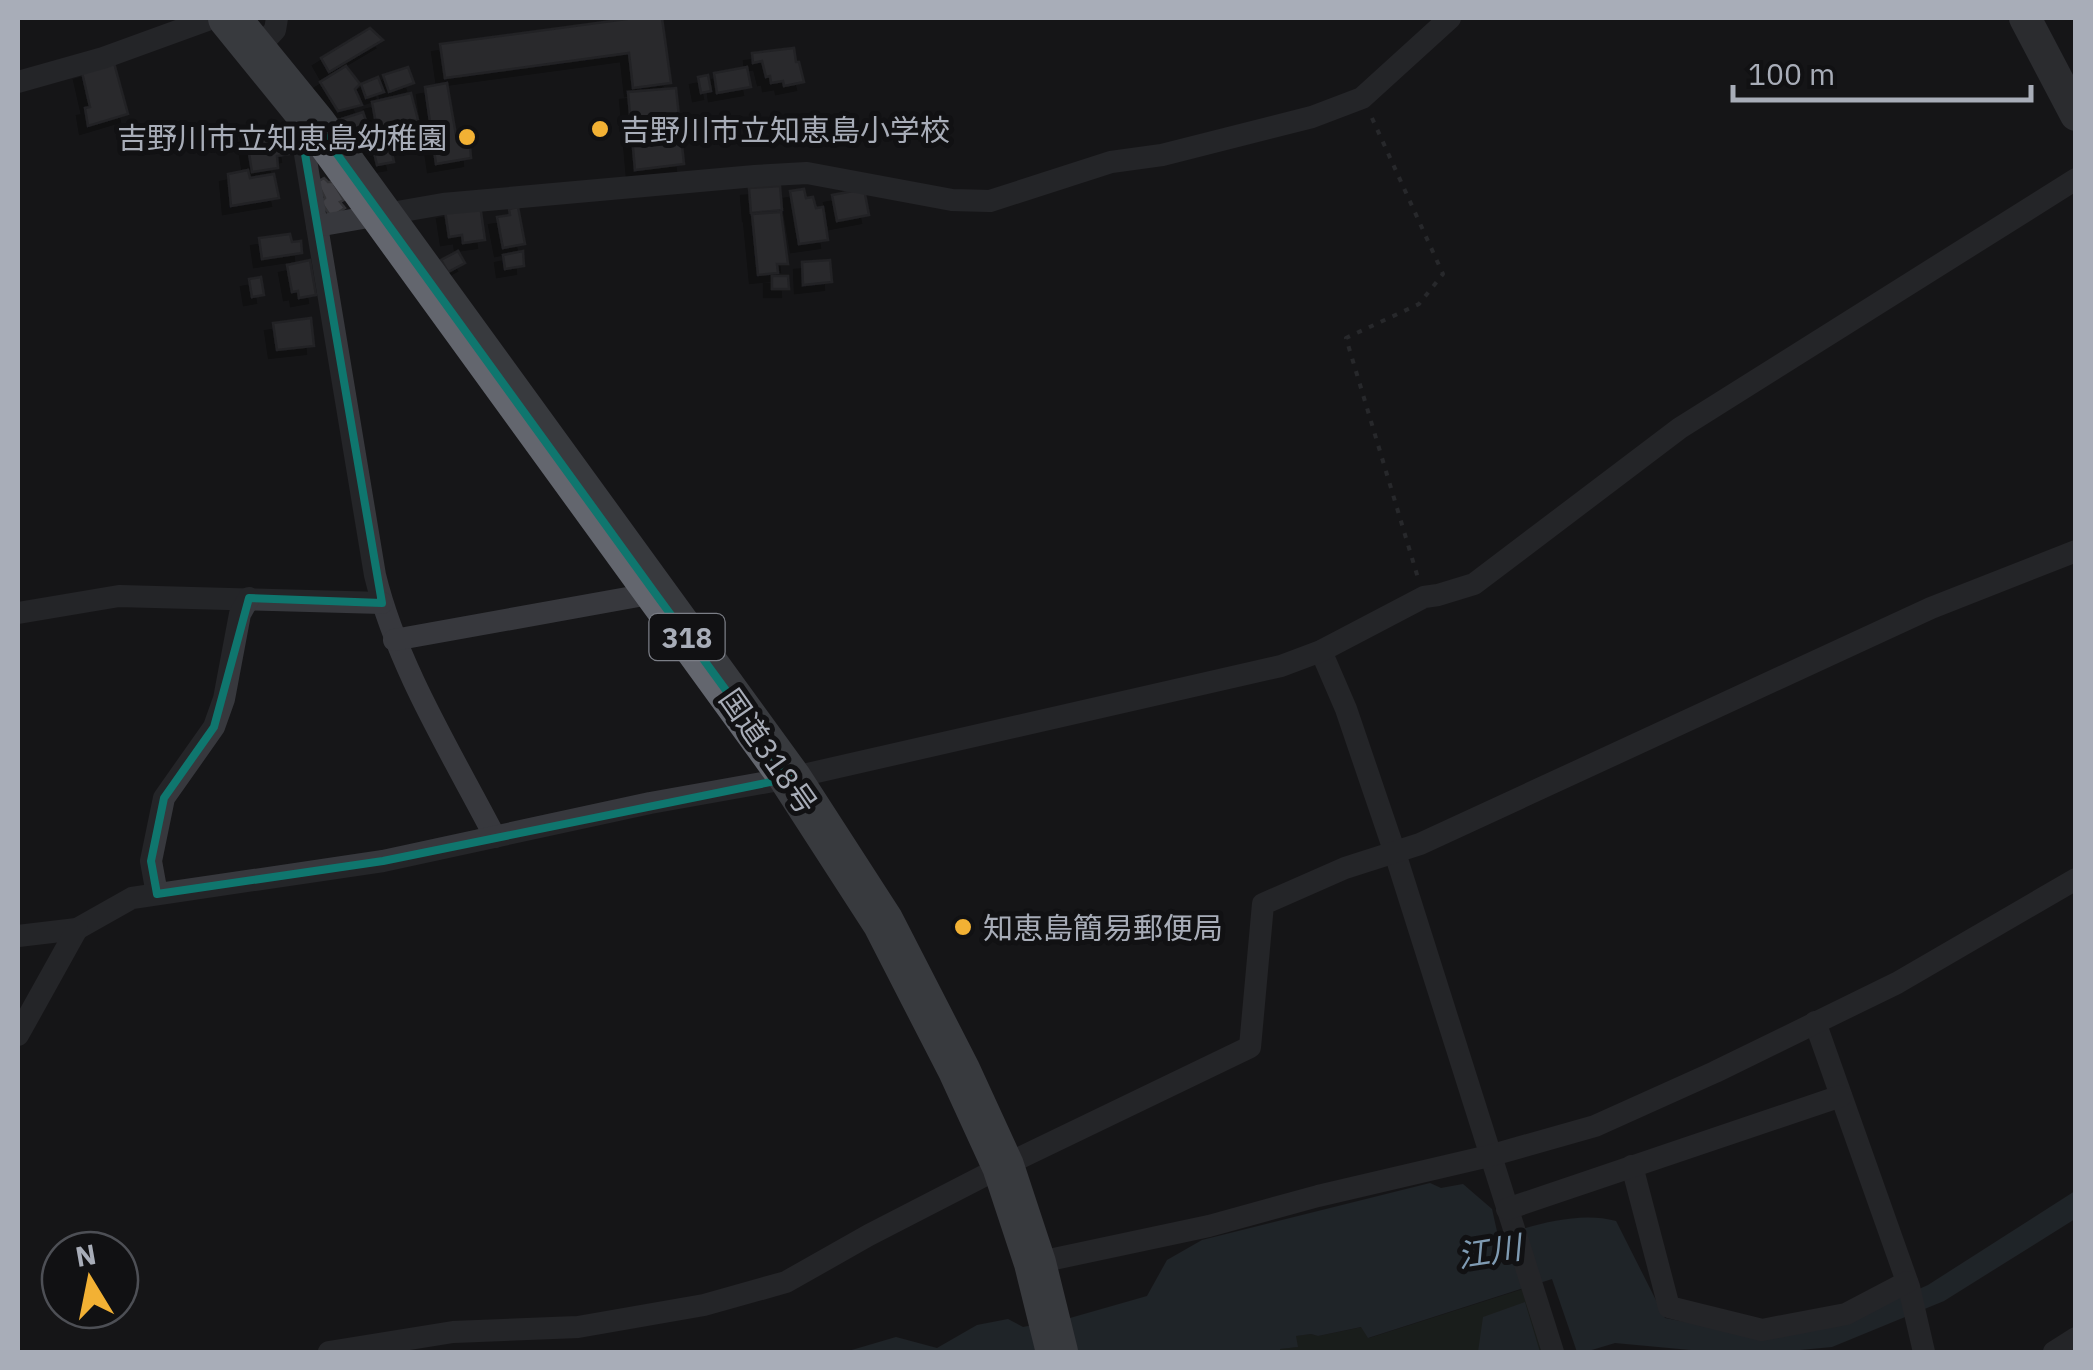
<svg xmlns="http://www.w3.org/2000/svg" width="2093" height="1370" font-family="'IBM Plex Sans','Noto Sans JP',sans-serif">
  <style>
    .green { fill: #1e261f }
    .water { fill: #2c353c }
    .building { fill: #404145; stroke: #303034; stroke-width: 2.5; filter: url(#shadow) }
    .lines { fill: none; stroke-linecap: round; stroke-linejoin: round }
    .path { stroke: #3d3f44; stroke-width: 4; stroke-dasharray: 5 8; stroke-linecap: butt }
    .street { stroke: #37383d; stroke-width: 22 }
    .secondary { stroke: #45474d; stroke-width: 32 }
    .highway { stroke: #63666e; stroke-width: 42 }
    .marked { fill: none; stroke: #0f766e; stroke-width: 8; stroke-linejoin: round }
    .poi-dot { fill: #f2b134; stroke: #111113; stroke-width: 4 }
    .labels { text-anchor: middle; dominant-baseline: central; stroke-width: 10; stroke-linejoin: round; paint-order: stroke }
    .shield { fill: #111113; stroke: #7b7e86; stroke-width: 2.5 }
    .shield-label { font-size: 28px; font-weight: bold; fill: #a8adb8 }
    .poi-label { font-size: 30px; fill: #a8adb8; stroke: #111113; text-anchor: start }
    .street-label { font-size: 30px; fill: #a8adb8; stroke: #111113 }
    .water-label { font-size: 32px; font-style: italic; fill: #7f9bb3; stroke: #111113 }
  </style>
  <defs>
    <filter id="shadow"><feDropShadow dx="-8" dy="8" stdDeviation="0" flood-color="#0009"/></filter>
  </defs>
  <rect width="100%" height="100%" fill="#161618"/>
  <path class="green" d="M1532,1286L1553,1352H1280L1279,1349L1297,1347L1295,1336L1311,1334L1318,1336L1362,1327L1369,1338Z"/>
  <g class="water">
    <path d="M1430,1183L1441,1188L1463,1184L1492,1209L1498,1236C1536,1225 1578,1211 1616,1221L1665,1318L1770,1338L1838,1325L1928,1285L2075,1191V1219L1944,1301L1832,1347L1779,1352H1712L1615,1343L1585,1352H1577L1552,1279L1368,1338L1361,1327L1318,1336L1311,1334L1296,1336L1298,1347L1280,1349V1352H845L896,1337L937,1348L977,1325L1008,1319L1023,1327L1070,1318L1147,1296L1167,1260L1202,1240Z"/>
    <path d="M1525,1302L1540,1352H1478L1483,1317Z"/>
  </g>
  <g class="building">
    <path d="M634,18H662L671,83L633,88L629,53L445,78L440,44Z"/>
    <path d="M370,28L383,40L329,72L321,58Z"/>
    <path d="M794,48L796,62H799L804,82L784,86L783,81L771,83L770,76L766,77L762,61L753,63L752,53Z"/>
    <path d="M114,63L128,114L88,126L85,108L90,107L82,72Z"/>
    <path d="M346,66L360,84L355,89L362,105L338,111L320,82Z"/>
    <path d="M408,67L414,83L389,92L383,75Z"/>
    <path d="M747,67L751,87L717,93L714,73Z"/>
    <path d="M708,75L711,91L701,93L698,77Z"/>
    <path d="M378,77L384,92L366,98L361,84Z"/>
    <path d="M447,83L457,141H462L470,146L471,158L436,164L425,87Z"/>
    <path d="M676,88L684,164L635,170L628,92Z"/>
    <path d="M411,93L418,120L377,129L372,102Z"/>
    <path d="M363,112L369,130L344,137L338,120Z"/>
    <path d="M810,116L812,133L798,135L795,118Z"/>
    <path d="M285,129L289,154L277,156L278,168L252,172L246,135Z"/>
    <path d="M389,140L394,162L377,165L372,144Z"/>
    <path d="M248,170L250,178L274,174L279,198L231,206L228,174Z"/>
    <path d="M324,178L328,182H333L344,200L340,202L345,208L331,217L321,202L325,198L317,182Z"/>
    <path d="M780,186L782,210L751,213L749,188Z"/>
    <path d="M804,189L806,198L813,197L816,208L823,207L828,240L799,244L790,191Z"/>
    <path d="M864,189L869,215L837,221L832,195Z"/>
    <path d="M480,205L485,240L463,243L462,235L449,237L445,211Z"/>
    <path d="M518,207L525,244L503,248L497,217L510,215L509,209Z"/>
    <path d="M781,212L788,264H777L778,273L758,275L752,214Z"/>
    <path d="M290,234L292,242L301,241L302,253L262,259L259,238Z"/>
    <path d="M458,251L465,263L448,272L441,260Z"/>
    <path d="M523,251L524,266L505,269L503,255Z"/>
    <path d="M310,260L316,295L299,298L298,291L292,292L287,265Z"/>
    <path d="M830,260L832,282L803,285L802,262Z"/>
    <path d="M772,276H788L789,289H772Z"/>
    <path d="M261,277L264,295L252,297L249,279Z"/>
    <path d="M311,318L314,346L277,350L273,323Z"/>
  </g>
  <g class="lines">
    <path class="path" d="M1372,118L1443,274L1419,304L1346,338L1418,578"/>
    <g class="street">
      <path d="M257,49L275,30L277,18"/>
      <path d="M18,82L103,58L213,18"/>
      <path d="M316,125L305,154L375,575C397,666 452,754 495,837"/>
      <path d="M317,226L443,204L755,176L807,173L952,200L990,201L1111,162L1162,155L1312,117L1362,98L1450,18"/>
      <path d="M18,613L119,596L382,603"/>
      <path d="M394,640L655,593"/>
      <path d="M1321,651L1346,709L1395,853L1553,1352"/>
      <path d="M157,894L151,861L164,798L214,727L224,699L240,614L249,598"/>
      <path d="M18,936L77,929L132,898L383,861L650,803L790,778L1281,666L1321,651L1424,597L1438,595L1474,584L1680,428L2076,179"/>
      <path d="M1815,1022L1909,1287L1924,1352"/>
      <path d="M18,1035L77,929"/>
      <path d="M1632,1166L1669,1307L1762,1330L1846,1314L1907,1282"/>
      <path d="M1507,1209L1841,1096"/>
      <path d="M1035,1263L1209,1226L1318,1196L1489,1156L1595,1126L1715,1072L1897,983L2076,879"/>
      <path d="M329,1352L453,1332L578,1327L704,1305L786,1282L869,1235L1003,1166L1250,1047L1263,904L1345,868L1420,844L1931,608L2076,551"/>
      <path d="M2054,1352L2076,1338"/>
    </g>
    <path class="secondary" d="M2025,18L2076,115"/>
    <path class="highway" d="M229,18L316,125L790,778L883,922L959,1070L1003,1166L1035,1263L1057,1352"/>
  </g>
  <path d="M0 0H2093V1370H0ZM316,125L655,593L790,778L383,861L157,894L151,861L164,798L214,727L249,598L382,603L305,154Z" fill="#161618" fill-opacity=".55" fill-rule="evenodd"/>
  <path class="marked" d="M316,125L655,593L790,778L383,861L157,894L151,861L164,798L214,727L249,598L382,603L305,154Z"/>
  <g class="poi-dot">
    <circle cx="600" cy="129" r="10"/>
    <circle cx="467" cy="137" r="10"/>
    <circle cx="963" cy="927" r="10"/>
  </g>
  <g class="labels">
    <rect class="shield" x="649.5" y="614" width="75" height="46" rx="8"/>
    <g class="shield-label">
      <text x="687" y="637">318</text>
    </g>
    <g class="poi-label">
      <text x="620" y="129">吉野川市立知恵島小学校</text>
      <text x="447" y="137" text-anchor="end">吉野川市立知恵島幼稚園</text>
      <text x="983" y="927">知恵島簡易郵便局</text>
    </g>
    <g class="street-label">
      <text transform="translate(769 751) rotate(55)">国道318号</text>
    </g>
    <g class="water-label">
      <text transform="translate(1489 1251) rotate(-9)">江川</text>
    </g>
  </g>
  <rect width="2093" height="1370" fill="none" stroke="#a8adb8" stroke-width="40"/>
  <g transform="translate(90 1280) rotate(350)"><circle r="48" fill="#111113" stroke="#4d4f55" stroke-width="2.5"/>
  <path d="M0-8L18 38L0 25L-18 38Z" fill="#f2b134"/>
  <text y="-15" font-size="28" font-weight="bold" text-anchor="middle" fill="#a8adb8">N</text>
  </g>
  <path d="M1733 85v15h298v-15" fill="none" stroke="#a8adb8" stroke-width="5"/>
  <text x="1748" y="85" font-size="30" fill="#a8adb8" stroke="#111113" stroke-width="8" paint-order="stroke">100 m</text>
</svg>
